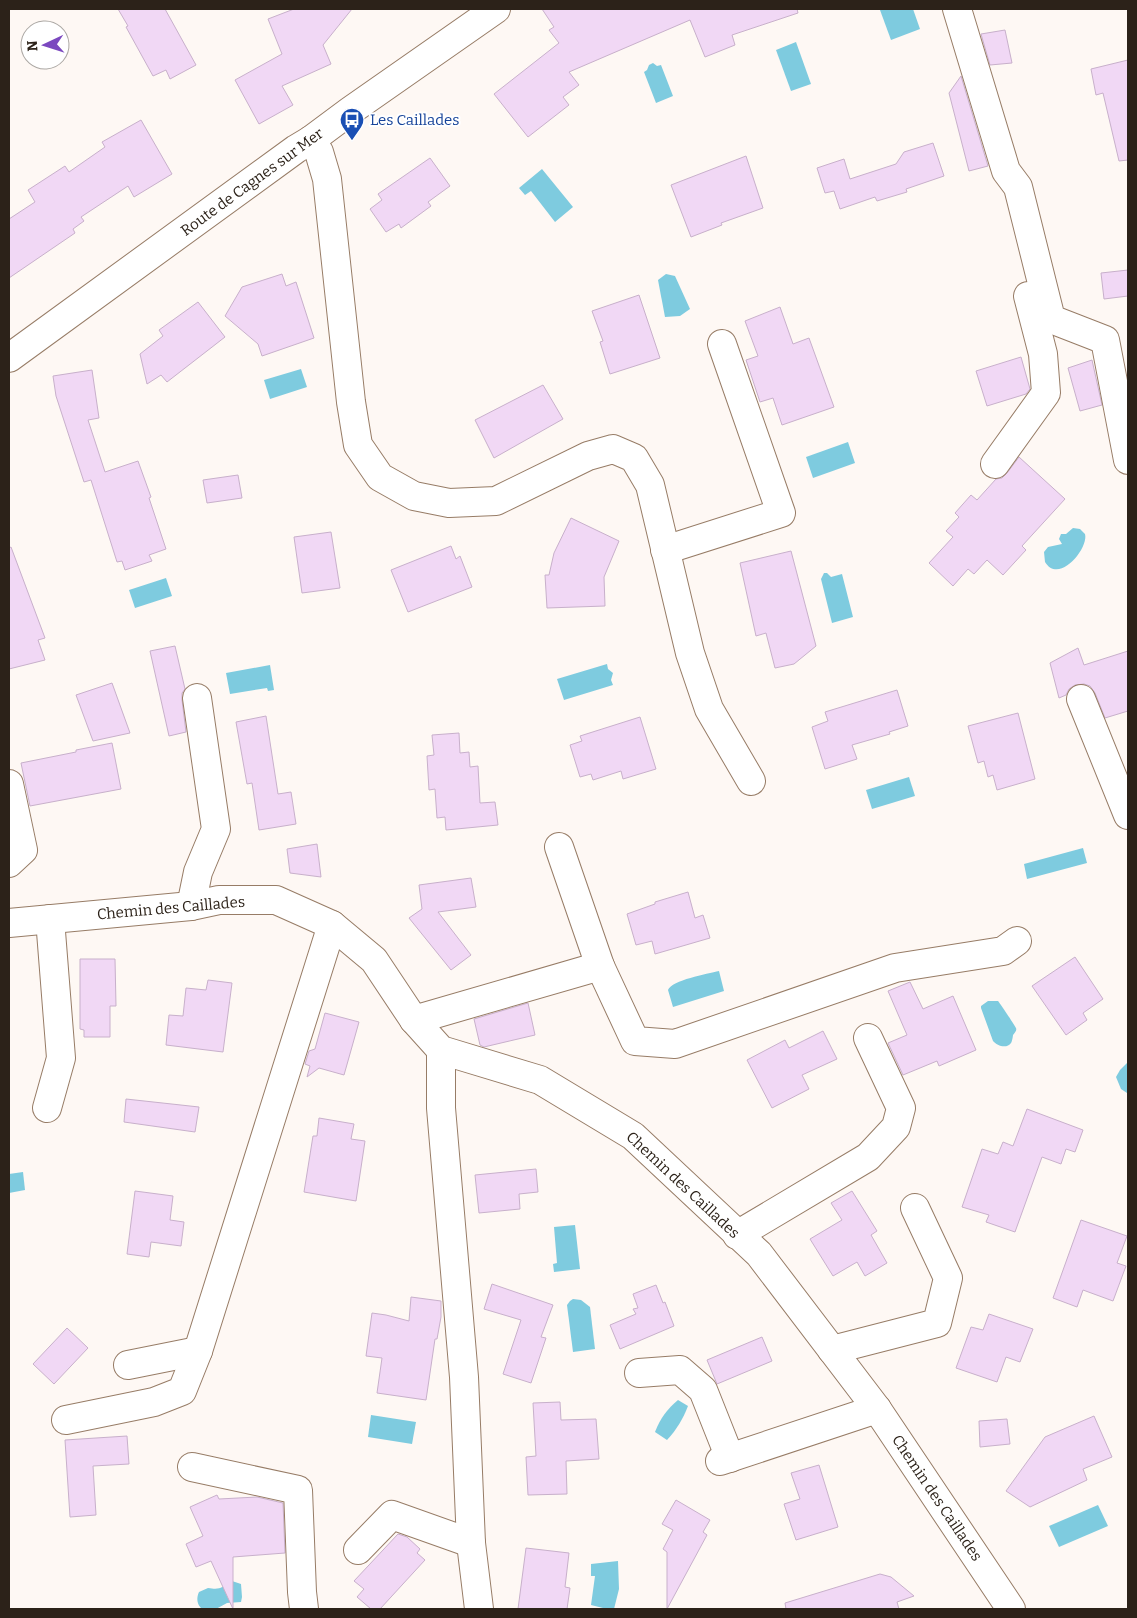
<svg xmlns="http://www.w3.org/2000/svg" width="1137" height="1618" font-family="Bitter,serif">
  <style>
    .water { fill: #7ecbdf }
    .building { fill: #f1d8f5; stroke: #c8b0cb }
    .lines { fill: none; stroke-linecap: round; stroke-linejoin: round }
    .minor-casing { stroke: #977c66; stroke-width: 30 }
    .major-casing { stroke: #977c66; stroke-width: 30 }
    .minor { stroke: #fff; stroke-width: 28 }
    .major { stroke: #fff; stroke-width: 28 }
    .labels { text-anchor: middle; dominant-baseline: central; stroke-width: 4; stroke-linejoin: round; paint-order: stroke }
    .transit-label { font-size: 15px; fill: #164399; stroke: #fff; text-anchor: start }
    .street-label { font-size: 15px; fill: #2c2219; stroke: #fff }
  </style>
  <rect width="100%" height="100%" fill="#fef8f4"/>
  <g class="water">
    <path d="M884,9H913L920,29L891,40L880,10Z"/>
    <path d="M796,42L811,84L791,91L776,50Z"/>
    <path d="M653,63L657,66L661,65L673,96L656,103L644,72L647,70L649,65Z"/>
    <path d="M542,169L573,207L555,222L531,191L525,195L519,188Z"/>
    <path d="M666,274L675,276L690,309L680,316L665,317L658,280Z"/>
    <path d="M301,369L307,387L270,399L264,380Z"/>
    <path d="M848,442L855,463L813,478L806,457Z"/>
    <path d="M1073,528L1080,529L1085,534C1089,548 1059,585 1045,562L1044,552L1048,547L1062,544L1059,539L1061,534H1066Z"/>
    <path d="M824,573H827L831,577L842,574L853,617L832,623L821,579Z"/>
    <path d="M166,578L172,596L135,608L129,590Z"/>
    <path d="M607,664L608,669L613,673L611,680L613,685L564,700L557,679Z"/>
    <path d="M270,665L274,690L268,691L267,688L230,694L226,673Z"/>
    <path d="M909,777L915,796L872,809L866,790Z"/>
    <path d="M1083,848L1087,863L1027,879L1024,864Z"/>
    <path d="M719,971L724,991L673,1007L668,990C672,980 707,974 719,971Z"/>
    <path d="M988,1001H998C1000,1003 1015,1026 1016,1028C1017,1031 1015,1032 1013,1035C1013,1036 1012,1042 1011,1043C1007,1049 997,1046 993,1041L981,1008V1006Z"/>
    <path d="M1128,1062V1093H1127L1121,1089L1116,1077L1120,1070Z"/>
    <path d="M23,1172L25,1190L9,1193V1174Z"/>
    <path d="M575,1225L580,1269L554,1272L553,1264L557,1263L554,1227Z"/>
    <path d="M573,1299L581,1300L590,1307L595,1349L573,1352L567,1305L570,1301Z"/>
    <path d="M678,1400L688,1406C683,1419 677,1429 667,1440L655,1432C660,1419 667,1409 678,1400Z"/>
    <path d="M371,1415L416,1422L412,1444L368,1437Z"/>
    <path d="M1098,1505L1108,1526L1059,1547L1049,1526Z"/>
    <path d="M618,1561L619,1589L614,1609H607L591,1605L595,1576H591V1564Z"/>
    <path d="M232,1581L241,1584L242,1597L241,1602L227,1603L216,1609H202C197,1605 196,1598 199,1592L208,1588C220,1590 221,1588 232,1581Z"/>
  </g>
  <g class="building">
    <path d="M118,9H165L196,65L170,79L166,70L153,76L126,27L128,26Z"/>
    <path d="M294,9H352L323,45L331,64L282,86L293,105L259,124L235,80L282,54L268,19Z"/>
    <path d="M542,9H797L798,13L732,35L735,45L705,57L690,20L569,72L579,85L563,97L569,105L528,137L494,94L559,43L549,30L554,27Z"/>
    <path d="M1005,30L1012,63L990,65L981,34Z"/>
    <path d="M1128,60V160L1119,161L1103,93L1096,95L1091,69Z"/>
    <path d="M961,76L988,166L969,171L949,93Z"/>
    <path d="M141,120L172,174L134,197L128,186L81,217L84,221L73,229L75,233L9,278V219L35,202L28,190L65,166L69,172L105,147L102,142Z"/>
    <path d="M933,143L944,176L906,189L907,192L877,201L875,197L840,209L834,191L825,193L817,168L844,159L850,179L896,164L904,152Z"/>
    <path d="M746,156L763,208L721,223L722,225L691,237L671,185Z"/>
    <path d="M430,158L450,186L428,202L431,206L401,228L399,224L386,232L370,209L382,200L378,194Z"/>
    <path d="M1128,270V296L1104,299L1101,273Z"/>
    <path d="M282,274L286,286L296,282L314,338L262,356L258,344L225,316L242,287Z"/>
    <path d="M639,295L660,358L610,374L600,342L603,341L592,311Z"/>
    <path d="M198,302L225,337L167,382L161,375L147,384L140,354L163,336L159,330Z"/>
    <path d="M780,307L793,344L809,338L834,407L782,425L773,398L760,402L746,360L758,356L745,321Z"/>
    <path d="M1021,357L1030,389L1026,394L987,406L976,371Z"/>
    <path d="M1092,360L1102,405L1080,411L1068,368Z"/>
    <path d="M92,370L99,418L88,420L105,472L138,461L151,497L149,498L166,549L149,555L152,561L125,570L122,561L117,562L91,480L84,482L56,396L53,376Z"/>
    <path d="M543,385L563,419L494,458L475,420Z"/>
    <path d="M1019,457L1065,499L1022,546L1026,550L1003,575L987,560L974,574L968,569L953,586L929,563L953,537L946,531L959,517L955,513L971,495L977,500L996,479L1002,478L1007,473Z"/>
    <path d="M238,475L242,498L207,503L203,480Z"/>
    <path d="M571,518L619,541L604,577L605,606L547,608L545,575H549L554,553Z"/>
    <path d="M331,532L340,588L302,593L294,537Z"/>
    <path d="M451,546L456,559L460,556L472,587L408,612L391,570Z"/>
    <path d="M11,547L45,638L38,640L45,660L9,669V548Z"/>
    <path d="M791,551L816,646L794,664L775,668L766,633L756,636L740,563Z"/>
    <path d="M175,646L185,689L182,693V700L186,732L169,736L150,651Z"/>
    <path d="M1078,648L1084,665L1128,651V711L1105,718L1095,693L1090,686L1084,684L1075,685L1069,689L1066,695L1059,698L1050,663Z"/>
    <path d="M112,683L130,733L93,741L76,695Z"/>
    <path d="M897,690L908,726L889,732L890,734L852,745L857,759L825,769L812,727L828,721L825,712Z"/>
    <path d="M1018,713L1035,779L997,790L993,775L988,777L984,761L978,763L968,726Z"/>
    <path d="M266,716L278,794L291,792L296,824L259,830L252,783L247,784L236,722Z"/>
    <path d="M640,717L656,769L623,779L621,771L593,780L591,774L580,777L570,745L582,741L580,736Z"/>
    <path d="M459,733L460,753L469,752L470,767L478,766L480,803L495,802L498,825L446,830L445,817L437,818L435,789L429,790L427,756L434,755L432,735Z"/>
    <path d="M112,743L121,789L30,806L21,763L76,752V750Z"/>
    <path d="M317,844L321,877L290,873L287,849Z"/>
    <path d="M471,878L476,907L438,912L471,955L451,970L409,918L422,909L419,885Z"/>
    <path d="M688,892L695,918L703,915L710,938L655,954L652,941L636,945L627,914L655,904V902Z"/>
    <path d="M1075,957L1103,999L1083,1013L1087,1020L1066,1035L1032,986Z"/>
    <path d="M80,959H115L116,1006H110V1037H84V1030L80,1029Z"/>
    <path d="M208,980L232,983L223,1052L166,1045L169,1015L183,1016L186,988L206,990Z"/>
    <path d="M910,982L923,1009L953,996L976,1050L939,1066L937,1061L903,1075L888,1043L907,1035L888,991Z"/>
    <path d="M528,1003L535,1035L484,1047L480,1045L474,1019Z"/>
    <path d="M325,1013L359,1022L344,1075L319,1068L307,1077L310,1066L305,1064L309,1051L315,1049Z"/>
    <path d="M823,1031L837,1059L802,1075L809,1089L772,1108L747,1060L785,1040L789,1048Z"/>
    <path d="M126,1099L199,1107L195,1132L124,1122Z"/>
    <path d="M1027,1109L1083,1130L1075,1152L1066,1149L1061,1164L1042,1157L1015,1232L986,1222L989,1215L962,1207L982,1149L998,1154L1003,1142L1013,1146Z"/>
    <path d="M319,1118L354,1124L351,1139L365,1141L356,1201L304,1192L313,1136H317Z"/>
    <path d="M536,1169L538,1192L519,1194L520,1209L479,1213L475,1175Z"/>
    <path d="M135,1191L173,1196L170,1220L184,1222L181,1246L151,1242L149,1257L127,1254Z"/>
    <path d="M852,1191L877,1231L871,1235L887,1263L865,1276L857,1262L833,1276L810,1239L842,1220L831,1203Z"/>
    <path d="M1081,1220L1127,1236L1117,1263L1126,1266L1113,1301L1083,1290L1077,1307L1053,1298Z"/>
    <path d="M492,1284L553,1305L541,1337L546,1338L531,1383L503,1374L521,1320L484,1309Z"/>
    <path d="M656,1285L663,1303L665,1302L674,1326L620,1349L610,1325L636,1314L633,1309L638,1308L633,1294Z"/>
    <path d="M411,1297L441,1301V1317L437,1339H435L426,1400L377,1393L382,1358L366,1356L372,1313L386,1315L409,1321Z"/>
    <path d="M989,1314L1033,1329L1020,1362L1006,1357L997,1382L956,1368L971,1327L983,1330Z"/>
    <path d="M67,1328L88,1348L54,1384L33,1364Z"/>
    <path d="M762,1337L772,1361L717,1384L707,1360Z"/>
    <path d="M560,1402L561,1420L596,1419L599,1459L566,1461L567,1494L528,1495L526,1457L536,1456L533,1403Z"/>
    <path d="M1094,1416L1112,1457L1083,1469L1087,1480L1030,1507L1006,1491L1045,1437Z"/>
    <path d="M1007,1419L1010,1444L980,1447L979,1421Z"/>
    <path d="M127,1436L129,1464L93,1466L96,1515L70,1517L65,1440Z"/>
    <path d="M819,1465L838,1527L796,1540L784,1504L800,1499L791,1473Z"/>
    <path d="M217,1495L219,1499L257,1497L283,1503L285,1553L233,1557V1609L211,1561L196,1567L186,1544L203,1536L190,1507Z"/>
    <path d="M676,1500L710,1520L703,1532L707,1535L667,1609V1552L663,1549L673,1530L662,1524Z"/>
    <path d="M398,1534L407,1537L420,1549L417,1553L425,1560L380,1609H371L357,1597L364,1589L354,1581Z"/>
    <path d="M526,1548L569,1553L565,1587L570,1588L567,1609H518Z"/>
    <path d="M880,1574L891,1577L914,1596L897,1602L899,1609H786L785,1603Z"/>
  </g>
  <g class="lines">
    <defs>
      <g id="minor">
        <path d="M957,9L1006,171L1018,187L1051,319L1105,340L1128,460"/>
        <path d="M311,140L319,152L327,179L351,402L358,445L380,477L414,496L449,503L496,501L588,456L613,449L634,458L650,485L690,653L709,709L751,781"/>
        <path d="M995,464L1046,393L1043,354L1028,296"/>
        <path d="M665,550L781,513L722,344"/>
        <path d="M1081,699L1128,815"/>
        <path d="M9,784L23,850L9,863"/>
        <path d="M191,906L198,872L216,829L197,698"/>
        <path d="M9,923L191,906L219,900H276L332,925L374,960L414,1020L441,1050L540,1080L633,1136L759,1254L877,1409L1011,1609"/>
        <path d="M600,966L635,1041L675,1044L895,968L1003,951L1017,941"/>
        <path d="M414,1020L600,966L559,847"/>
        <path d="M441,1050V1108L464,1377L471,1543L479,1609"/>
        <path d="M47,1108L61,1058L50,919"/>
        <path d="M737,1235L868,1157L896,1127L901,1108L868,1038"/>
        <path d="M832,1350L937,1323L948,1278L915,1208"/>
        <path d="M128,1365L198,1351"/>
        <path d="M639,1373L680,1370L703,1390L730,1458"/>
        <path d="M66,1420L154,1402L182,1391L198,1351L332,925"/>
        <path d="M720,1461L877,1409"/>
        <path d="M192,1467L298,1490L302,1592L304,1609"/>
        <path d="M358,1550L392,1515L471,1543"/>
      </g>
      <path id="major" d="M9,358L296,149L311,140L350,111L496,9"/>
    </defs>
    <use href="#minor" class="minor-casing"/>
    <use href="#major" class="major-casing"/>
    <use href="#minor" class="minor"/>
    <use href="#major" class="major"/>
  </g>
  <defs>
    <symbol id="bus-pin" viewBox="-11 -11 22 30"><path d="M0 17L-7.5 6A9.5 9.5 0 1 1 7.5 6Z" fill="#1a4fb4" stroke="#fff"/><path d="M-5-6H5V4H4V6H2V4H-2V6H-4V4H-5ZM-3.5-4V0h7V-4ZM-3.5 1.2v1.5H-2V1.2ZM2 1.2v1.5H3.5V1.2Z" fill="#fff"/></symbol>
  </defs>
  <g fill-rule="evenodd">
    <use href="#bus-pin" x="338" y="106" width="28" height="38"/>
  </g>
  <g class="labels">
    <g class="transit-label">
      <text x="370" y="120">Les Caillades</text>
    </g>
    <g class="street-label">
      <text transform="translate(252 182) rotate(-36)">Route de Cagnes sur Mer</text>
      <text transform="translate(171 908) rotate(-5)">Chemin des Caillades</text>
      <text transform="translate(683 1185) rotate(43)">Chemin des Caillades</text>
      <text transform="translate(937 1498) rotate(56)">Chemin des Caillades</text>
    </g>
  </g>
  <rect width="1137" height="1618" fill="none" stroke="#2c2219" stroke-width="20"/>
  <g transform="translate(45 45) rotate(266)"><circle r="24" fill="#ffffff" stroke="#aba7a3"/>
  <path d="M0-4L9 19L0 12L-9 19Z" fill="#7b48bf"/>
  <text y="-8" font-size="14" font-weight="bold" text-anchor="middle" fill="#2c2219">N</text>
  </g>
</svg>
